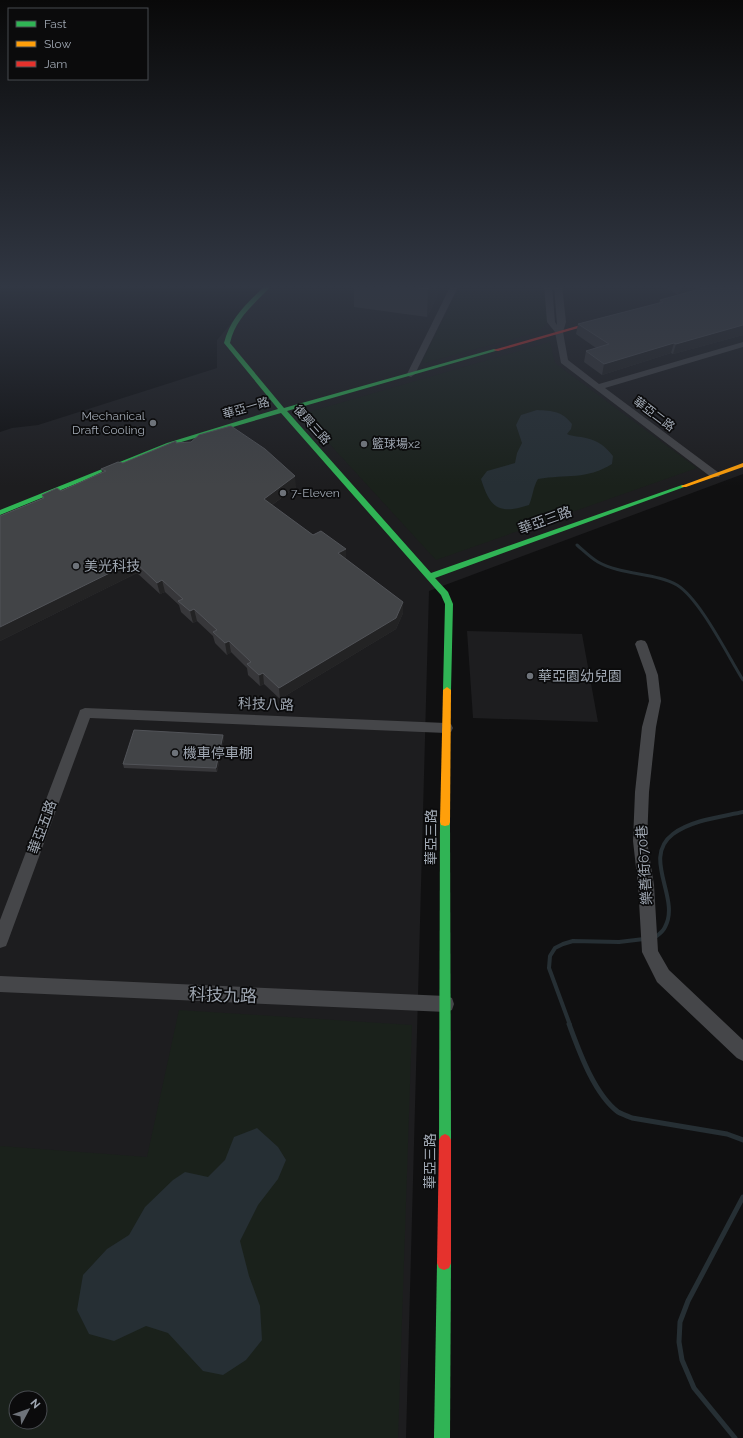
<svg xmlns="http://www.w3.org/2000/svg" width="743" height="1438" font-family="Raleway,'Noto Sans TC',sans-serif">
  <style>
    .built { fill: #1d1d1f; fill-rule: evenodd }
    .green { fill: #1a211b; fill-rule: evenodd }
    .water { fill: #262f34 }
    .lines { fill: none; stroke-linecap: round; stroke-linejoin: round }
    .stream-far2 { stroke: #262f34; stroke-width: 3 }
    .stream-far1 { stroke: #262f34; stroke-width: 4 }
    .stream { stroke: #262f34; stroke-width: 5 }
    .street { fill: #454649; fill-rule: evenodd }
    .fast { fill: #30b455; fill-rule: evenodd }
    .slow { fill: #ff9f0a; fill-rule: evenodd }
    .jam { fill: #e5322d; fill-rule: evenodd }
    .wall { fill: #37373a }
    .shaded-wall { fill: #232324 }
    .building { fill: #424447; stroke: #515358 }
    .poi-dot { fill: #6e737a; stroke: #0b0b0c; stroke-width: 1.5 }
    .labels { text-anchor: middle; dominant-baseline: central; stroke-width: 3.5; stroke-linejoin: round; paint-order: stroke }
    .far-street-label { font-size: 12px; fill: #a0a8b3; stroke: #0b0b0c }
    .far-poi-label { font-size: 12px; fill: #a0a8b3; stroke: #0b0b0c; text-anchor: start }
    .street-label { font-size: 14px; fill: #a0a8b3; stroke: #0b0b0c }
    .poi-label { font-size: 14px; fill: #a0a8b3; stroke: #0b0b0c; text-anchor: start }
    .near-street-label { font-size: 17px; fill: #a0a8b3; stroke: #0b0b0c }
  </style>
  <rect width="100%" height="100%" fill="#101011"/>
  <g class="built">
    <path d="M264,285H743V474L429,591L406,1438H0V432L12,428L38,425L217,368V340ZM16,1398H40V1422H16Z"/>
    <path d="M467,631L582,634L598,722L473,718Z"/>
  </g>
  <g class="green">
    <path d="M461,285H545L548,323L538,331L527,335L425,363L422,361Z"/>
    <path d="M550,342L555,363L697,468L436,560L302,414Z"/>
    <path d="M179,1010L412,1025L398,1438H0V1146L147,1157ZM16,1398H40V1422H16Z"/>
  </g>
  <g class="water">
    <path d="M537,410C553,411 562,411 572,424L571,429L567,434C573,437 580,436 586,438C599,441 605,446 613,456L612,464C586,480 567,474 538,479C533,487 533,496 529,505C499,515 490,508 481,479L487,471L515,463L517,453L522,443L516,425L521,415Z"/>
    <path d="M257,1128L278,1147L286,1160L278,1179L258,1205L240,1241L249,1276L260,1306L262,1340L246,1360L223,1375L203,1371L168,1333L146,1326L114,1341L89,1334L77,1310L83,1275L107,1249L129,1235L145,1207L173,1180L185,1172L208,1177L225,1160L234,1137Z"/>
  </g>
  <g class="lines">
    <path class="stream-far2" d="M577,545C584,551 591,558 598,562C621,575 657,573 677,585C700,599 728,656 743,680"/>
    <g class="stream-far1">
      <path d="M654,938C658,935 663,932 665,927C681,898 641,858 673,834C692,820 720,817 743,812"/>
      <path d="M570,1025L549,968L550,956L555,948L563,944L573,941L619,942L644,939"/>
    </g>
    <g class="stream">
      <path d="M569,1024C579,1051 594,1094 618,1112C622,1114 627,1116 632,1118L727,1134L743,1140"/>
      <path d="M735,1438L694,1388L682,1360L679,1342L680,1322L688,1301L743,1197"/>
    </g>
    <g class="street">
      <path d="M451,285H459L415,374L411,377L408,376L407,374Z"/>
      <path d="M544,285H552L555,322L557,325L554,285H562L566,322L563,332L568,360L599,384L743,342V347L605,388L719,473L720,475L719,477H711L561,363L555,332L547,322Z"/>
      <path d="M641,640L645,641L647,644L658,675L661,701L656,727L649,792L647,841L654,885L658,951L669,970L743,1040V1061L737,1058L657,982L642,952L638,885L633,841L635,792L642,727L649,701L646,675L635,644L637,641Z"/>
      <path d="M85,708L446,723L451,724L453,728L451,732L446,733L90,718L8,941L6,946L0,948V920L79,713L80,710Z"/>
      <path d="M0,976L446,996L452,998L454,1004L452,1010L446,1012L0,992Z"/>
    </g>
    <g class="fast">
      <path d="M266,285H272C255,304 236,317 230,343L284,408L494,349L499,350L287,411L431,573L682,485H686L687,486L435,578L448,592L453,604L451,690L447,693L443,690L445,604L441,595L281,413L171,445L0,515V510L167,443L278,409L224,343C230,318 248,302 266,285Z"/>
      <path d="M445,818L449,819L450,822L451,1140L449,1144L445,1146L441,1144L439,1140L440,822L441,819Z"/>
      <path d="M444,1256L449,1258L451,1263L450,1438H434L437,1263L439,1258Z"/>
    </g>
    <g class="slow">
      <path d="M743,463V467L686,487H682L681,486Z"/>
      <path d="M447,687L451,690L450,822L449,825L445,826L441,825L440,822L443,690Z"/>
    </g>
    <g class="jam">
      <path d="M598,320L603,321L498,351L493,350Z"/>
      <path d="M445,1134L449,1136L451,1140V1263L449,1268L444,1270L439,1268L437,1263L439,1140L441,1136Z"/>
    </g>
  </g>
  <g class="wall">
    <path d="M354,285H438L437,297L427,317L354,307Z"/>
    <path d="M662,285H743V335L673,354L671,353L602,375L584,362L586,351L596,348L576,334L578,324L659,303L660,300L678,295Z"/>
    <path d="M176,443L296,487L272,505L403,602V613L396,629L280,699L264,684L260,686L248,675L247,668L231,652L227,655L215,643L213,636L197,621L193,623L181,612L179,605L165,592L160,594L137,573L0,641V516L61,491L102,472L101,469L123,463Z"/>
    <path d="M223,735L224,739L217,772L124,768L123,764Z"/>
  </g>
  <g class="shaded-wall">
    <path d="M431,285H438L437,297L427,317L428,289Z"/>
    <path d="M681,285H716L678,295Z"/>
    <path d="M743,325V335L673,354L676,344Z"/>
    <path d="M674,343L671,353L602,375L604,364Z"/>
    <path d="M295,476L296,487L265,510L264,499Z"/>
    <path d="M346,549V560L338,553Z"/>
    <path d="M134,561L137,573L0,641V627Z"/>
    <path d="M162,580L165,592L160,594L157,583Z"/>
    <path d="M403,602V613L396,629L280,699L279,688Z"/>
    <path d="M194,609L197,621L193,623L190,611Z"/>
    <path d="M229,641L231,652L227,655L225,643Z"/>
    <path d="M263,673L264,684L260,686L259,675Z"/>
    <path d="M223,735L224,739L217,772L216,768Z"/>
  </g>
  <g class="building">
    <path d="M394,285H431L428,289Z"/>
    <path d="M714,285H743V325L676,344L674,343L604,364L586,351L609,344L578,324L663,302L660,300Z"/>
    <path d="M231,426L265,449L295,476L264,499L313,535L321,531L346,549L338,553L403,602L396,618L279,688L263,673L259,675L247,664L251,662L229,641L225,643L213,632L217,630L194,609L190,611L178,601L183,599L162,580L157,583L134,561L0,627V516L44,498L42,495L57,488L61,491L106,471L101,469L118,462L123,463L176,441V443L191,442L199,435Z"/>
    <path d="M134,730L223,735L216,768L123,764Z"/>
  </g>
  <linearGradient id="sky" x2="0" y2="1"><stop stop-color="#090909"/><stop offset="0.59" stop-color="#313743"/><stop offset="1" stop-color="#313743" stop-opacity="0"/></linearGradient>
  <rect width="743" height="486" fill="url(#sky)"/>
  <g class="poi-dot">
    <circle cx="153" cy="423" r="4"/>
    <circle cx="364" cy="444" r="4"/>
    <circle cx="283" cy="493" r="4"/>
    <circle cx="76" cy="566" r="4"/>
    <circle cx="530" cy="676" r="4"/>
    <circle cx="175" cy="753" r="4"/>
  </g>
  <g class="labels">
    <g class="far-street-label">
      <text transform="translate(246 408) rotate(-16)">華亞一路</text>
      <text transform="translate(654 414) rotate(37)">華亞二路</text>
      <text transform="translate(312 425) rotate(48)">復興三路</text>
    </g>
    <g class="far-poi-label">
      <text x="145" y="416" text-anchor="end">Mechanical<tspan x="145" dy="14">Draft Cooling</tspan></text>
      <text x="372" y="444">籃球場x2</text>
      <text x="291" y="493">7-Eleven</text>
    </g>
    <g class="street-label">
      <text transform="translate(545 520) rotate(-20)">華亞三路</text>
      <text transform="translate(266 704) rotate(2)">科技八路</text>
      <text transform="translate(42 827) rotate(-70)">華亞五路</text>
      <text transform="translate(431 837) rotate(-90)">華亞三路</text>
      <text transform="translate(644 865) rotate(-94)">樂善街670巷</text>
      <text transform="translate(430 1161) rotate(-90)">華亞三路</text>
    </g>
    <g class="poi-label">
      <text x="84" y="566">美光科技</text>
      <text x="538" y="676">華亞園幼兒園</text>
      <text x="183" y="753">機車停車棚</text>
    </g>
    <g class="near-street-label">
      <text transform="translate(223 995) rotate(2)">科技九路</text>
    </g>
  </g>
  <rect x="8" y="8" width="140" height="72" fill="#0b0b0c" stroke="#474a4f"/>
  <rect x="16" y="21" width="20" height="6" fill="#30b455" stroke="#474a4f"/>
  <text x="44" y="28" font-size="12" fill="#a0a8b3">Fast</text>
  <rect x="16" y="41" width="20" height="6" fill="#ff9f0a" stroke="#474a4f"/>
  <text x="44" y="48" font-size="12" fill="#a0a8b3">Slow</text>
  <rect x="16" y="61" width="20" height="6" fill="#e5322d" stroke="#474a4f"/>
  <text x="44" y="68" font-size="12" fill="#a0a8b3">Jam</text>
  <g transform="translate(28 1410) rotate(49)"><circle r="19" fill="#0b0b0c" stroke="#474a4f"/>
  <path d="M0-3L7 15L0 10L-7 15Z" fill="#6e737a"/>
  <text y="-6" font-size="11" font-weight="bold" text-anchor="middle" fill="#a0a8b3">N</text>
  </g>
</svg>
